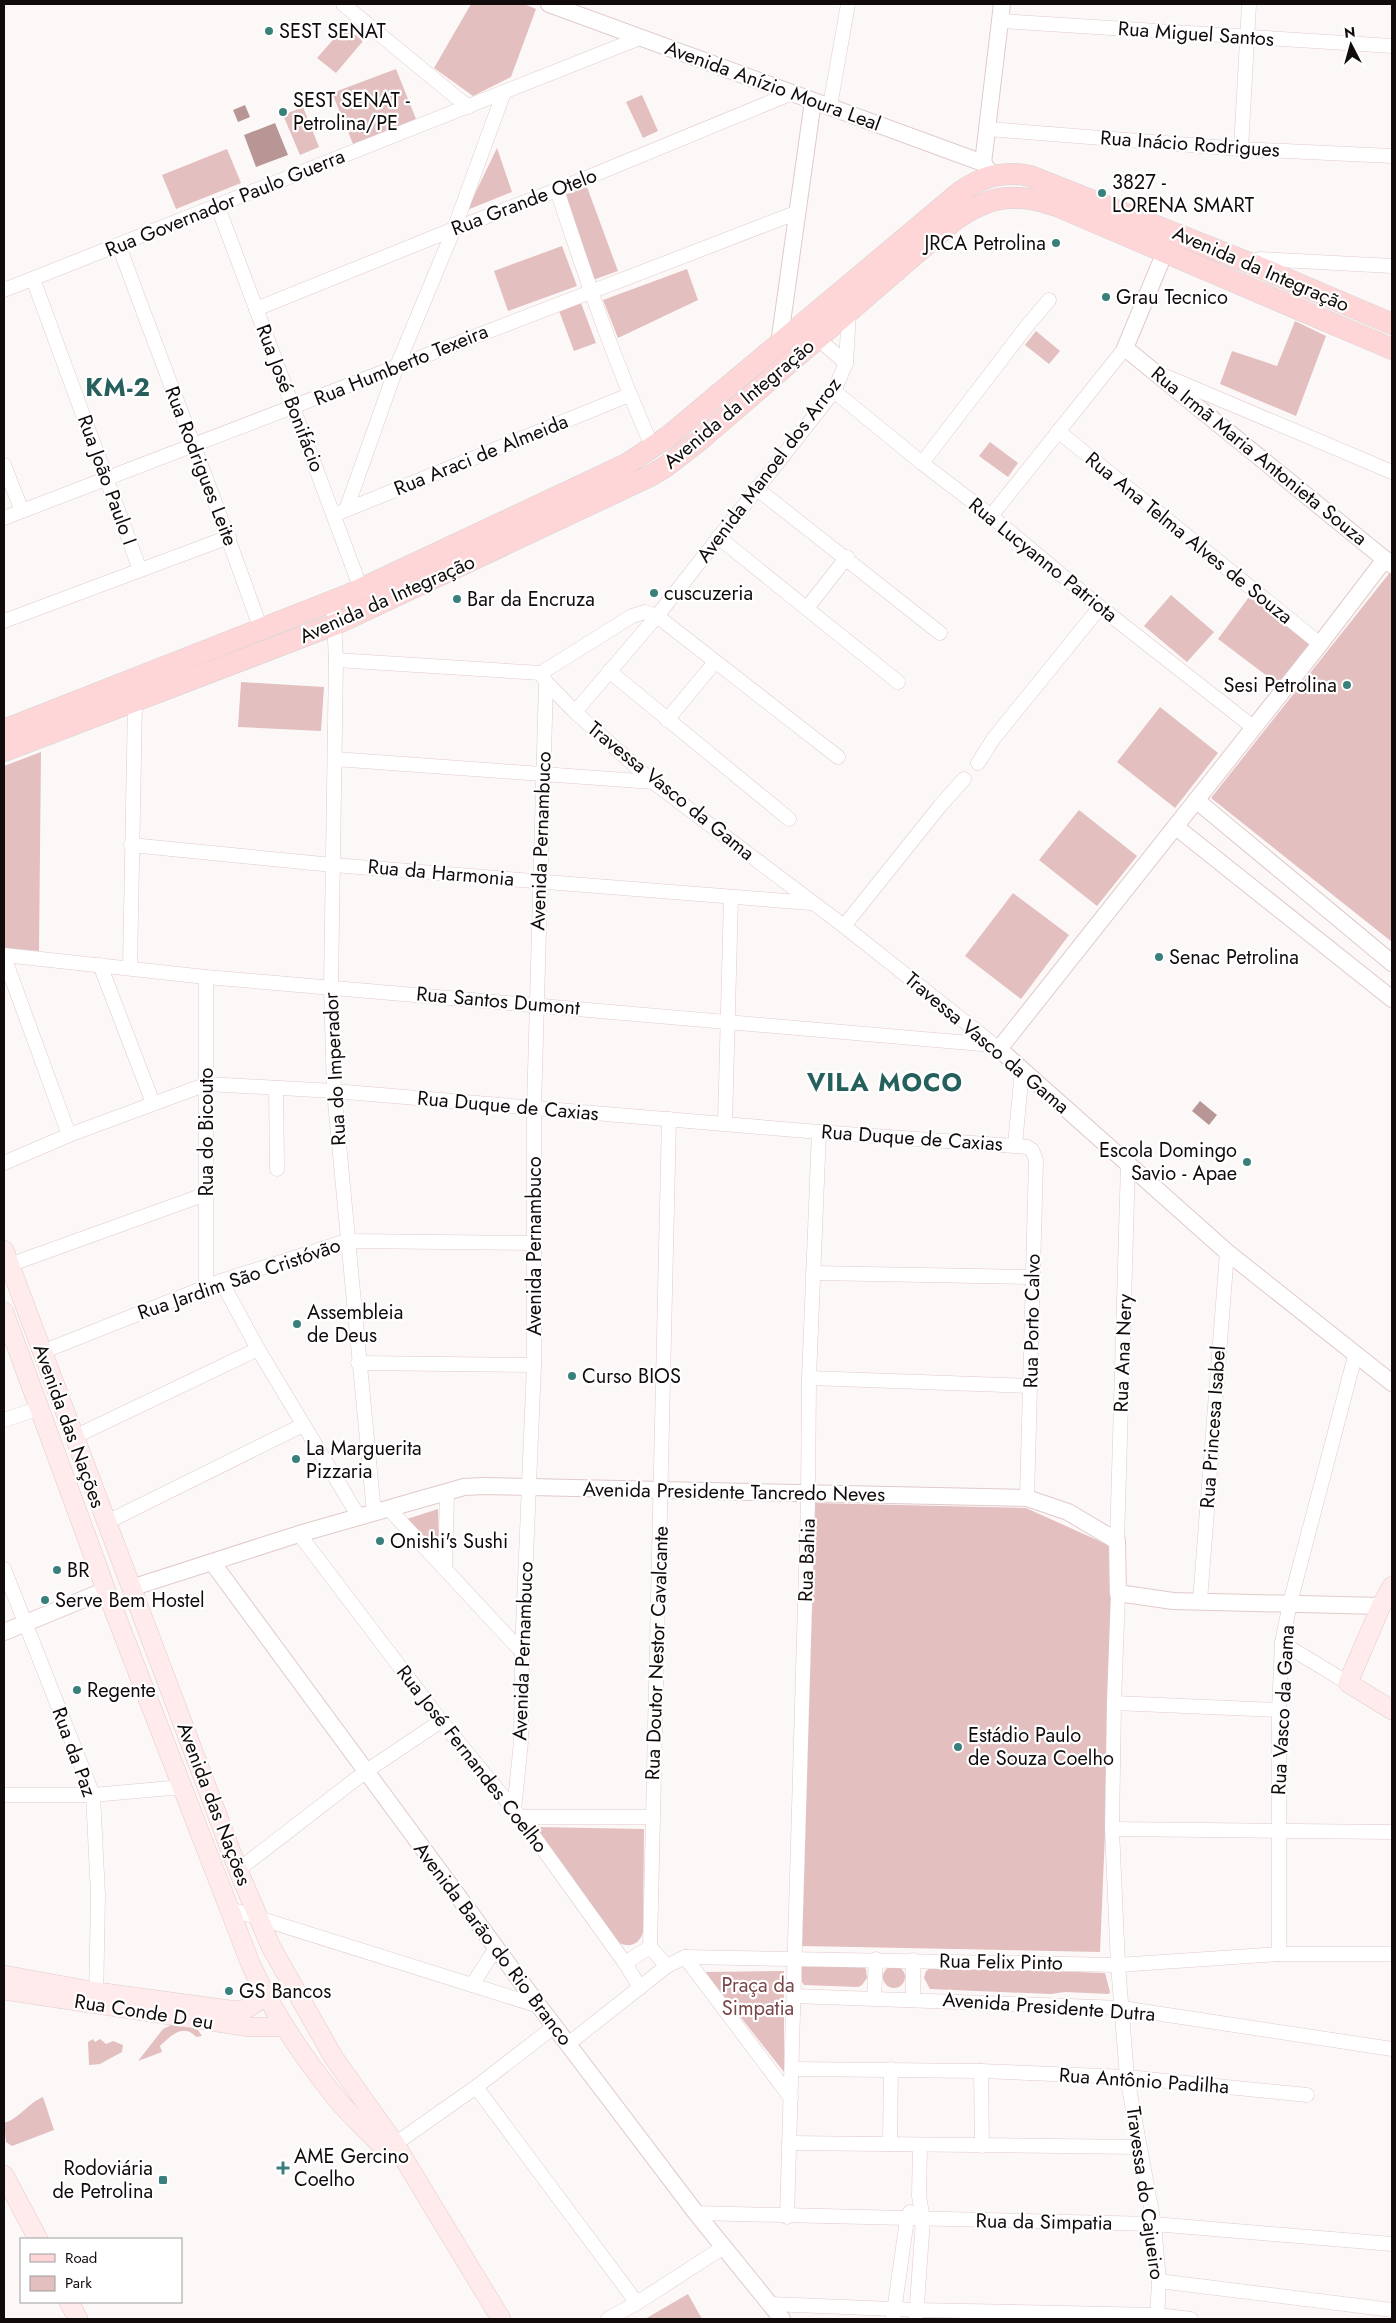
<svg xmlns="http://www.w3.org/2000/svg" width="1396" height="2323" font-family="Jost,sans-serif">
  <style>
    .green { fill: #e3bfc0 }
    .water { fill: #b89696 }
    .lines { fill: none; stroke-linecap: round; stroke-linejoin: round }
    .minor-casing { stroke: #e1caca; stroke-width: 15 }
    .tertiary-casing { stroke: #e1caca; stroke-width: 18 }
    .secondary-casing { stroke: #e1caca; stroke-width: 20 }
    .primary-casing { stroke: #d4d3d3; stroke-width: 22 }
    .minor { stroke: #fff; stroke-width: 14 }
    .tertiary { stroke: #fff; stroke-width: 16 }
    .secondary { stroke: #ffebeb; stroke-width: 19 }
    .primary { stroke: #fed6d7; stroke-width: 21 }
    .poi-dot { fill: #39807c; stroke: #fff; stroke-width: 2 }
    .labels { text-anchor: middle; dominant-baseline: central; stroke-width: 4.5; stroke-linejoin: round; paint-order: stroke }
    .poi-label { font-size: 20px; fill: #120b0b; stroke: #fff; text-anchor: start }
    .street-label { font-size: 20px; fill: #120b0b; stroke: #fff }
    .park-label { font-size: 20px; fill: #794548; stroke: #fff }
    .district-label { font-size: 25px; font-weight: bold; letter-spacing: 1px; fill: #26605c; stroke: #fff }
  </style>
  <rect width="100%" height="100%" fill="#fdf8f8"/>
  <g class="green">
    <path d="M471,4H524L536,9L511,77L473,96L434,68Z"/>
    <path d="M345,26L363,41L336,73L317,58Z"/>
    <path d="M396,69L416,119L353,144L332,93Z"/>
    <path d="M642,95L658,131L643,138L626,102Z"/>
    <path d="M303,107L319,147L300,155L283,115Z"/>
    <path d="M497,148L512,192L467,210Z"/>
    <path d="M227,149L241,183L176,209L162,175Z"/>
    <path d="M587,187L618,271L593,280L562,196Z"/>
    <path d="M562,246L577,286L508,311L494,271Z"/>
    <path d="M687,269L698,300L618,338L603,300Z"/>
    <path d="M581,303L596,343L574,351L559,311Z"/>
    <path d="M1295,321L1326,336L1296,416L1220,384L1232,351L1277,366Z"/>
    <path d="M1036,331L1060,351L1049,364L1025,345Z"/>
    <path d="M990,442L1018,463L1008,477L979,456Z"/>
    <path d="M1391,571L1392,572V942L1211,798Z"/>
    <path d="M1171,595L1214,632L1187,662L1144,626Z"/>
    <path d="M1249,597L1311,643L1279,685L1218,639Z"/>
    <path d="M241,682L324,687L321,731L238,727Z"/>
    <path d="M1160,707L1218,753L1175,808L1117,762Z"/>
    <path d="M41,752L39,951L4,948V766Z"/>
    <path d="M1079,810L1137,856L1097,906L1039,860Z"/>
    <path d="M1013,893L1069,935L1021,999L965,956Z"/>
    <path d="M815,1503L1026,1508L1117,1549L1100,1952L802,1946Z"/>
    <path d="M438,1509L440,1564L404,1520Z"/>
    <path d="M536,1827L644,1829L643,1932C640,1944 629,1949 618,1942Z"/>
    <path d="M802,1965H862L866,1969L867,1978L862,1985L858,1987L804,1985L802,1982Z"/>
    <circle cx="894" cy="1977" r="11"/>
    <path d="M932,1967L1105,1973L1110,1992L1109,1994L1065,1992L1051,1994L930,1989L924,1978L926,1971Z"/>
    <path d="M784,1971V2072L705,1972Z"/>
    <path d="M175,2023L196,2027L202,2036L196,2037C184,2023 170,2036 160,2046L162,2052L138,2061L163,2029Z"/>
    <path d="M93,2039L95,2042L100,2039L106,2044L113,2041L123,2045L122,2052L100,2064L89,2065L88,2042Z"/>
    <path d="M43,2097L54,2130L12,2146L6,2142L4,2123C19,2119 28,2103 43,2097Z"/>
    <path d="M688,2294L702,2319H645Z"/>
  </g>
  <g class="water">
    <path d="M245,105L250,117L238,122L233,110Z"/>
    <path d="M275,123L288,155L256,167L244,135Z"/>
    <path d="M1200,1101L1217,1115L1209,1125L1192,1111Z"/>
  </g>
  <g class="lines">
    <defs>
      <g id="minor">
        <path d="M343,4L468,107"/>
        <path d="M1001,21L1392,46"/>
        <path d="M830,106L848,4"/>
        <path d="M988,129L1241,149L1392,156"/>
        <path d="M1241,149L1249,4"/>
        <path d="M557,190C586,278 615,364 653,448"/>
        <path d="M218,207L361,589"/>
        <path d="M119,246C166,374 216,501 261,630"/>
        <path d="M1250,262L1260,259L1392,266"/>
        <path d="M33,279L140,570"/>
        <path d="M4,290L640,38"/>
        <path d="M256,309L454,229L557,190L790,94"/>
        <path d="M817,338L846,363"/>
        <path d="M1165,376L1392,472"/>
        <path d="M834,391L922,463L991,516L1100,607L1253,727"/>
        <path d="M1058,431L1320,644"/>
        <path d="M922,463L1027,326L1049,300"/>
        <path d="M4,465L22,511"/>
        <path d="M756,488L940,633"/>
        <path d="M346,510L397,366L454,229L504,92"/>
        <path d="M341,512L629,395"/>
        <path d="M991,516L1125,348"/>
        <path d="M4,518L798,212"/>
        <path d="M718,537L898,682"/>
        <path d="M333,601L336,660L331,987L334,1091L374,1513"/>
        <path d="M807,608L847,557"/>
        <path d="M4,621L229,537"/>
        <path d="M336,660L541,673"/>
        <path d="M609,671L789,819"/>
        <path d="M541,673L546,682L575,712L653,782L844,926L994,1045"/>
        <path d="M541,673L632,616L645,612L657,616L838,757"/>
        <path d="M575,712L657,616L834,391L846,363L849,311"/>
        <path d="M667,720L715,662"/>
        <path d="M335,759L653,782"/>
        <path d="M978,763L994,738L1100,607"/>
        <path d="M131,845L333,865L811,903"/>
        <path d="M844,926L940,806L964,779"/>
        <path d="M4,955L206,977L993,1045"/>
        <path d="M4,957L69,1135"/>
        <path d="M100,965L153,1103"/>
        <path d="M130,968L135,702"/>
        <path d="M276,1088L277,1169"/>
        <path d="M725,1123L731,897"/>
        <path d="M1015,1145L1022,1070"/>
        <path d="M4,1163L69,1135L207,1084L334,1091L819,1132L1027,1147L1032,1150L1036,1160L1027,1498"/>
        <path d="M9,1265L206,1194"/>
        <path d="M813,1273L1033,1277"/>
        <path d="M221,1281L258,1349L359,1517"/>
        <path d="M206,1287V977"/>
        <path d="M42,1352L221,1281L347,1241L533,1243"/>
        <path d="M358,1363L534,1365"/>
        <path d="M809,1378L1030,1386"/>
        <path d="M4,1420L40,1408"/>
        <path d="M74,1437L258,1349"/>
        <path d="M389,1509L522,1652"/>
        <path d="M105,1523L303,1425"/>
        <path d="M299,1534L441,1721L520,1817L625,1963L640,1988"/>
        <path d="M1117,1541L1128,1164"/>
        <path d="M4,1569L93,1795L98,1895L96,2002"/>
        <path d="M445,1569L447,1493"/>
        <path d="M1118,1593L1114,1703L1112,1829L1118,1965L1127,2077L1154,2224L1159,2281L1157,2319"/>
        <path d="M1200,1601L1227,1252"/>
        <path d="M1282,1643L1348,1683"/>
        <path d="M1114,1703L1279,1710"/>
        <path d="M4,1795H93L182,1787"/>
        <path d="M514,1810L521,1742L522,1652L534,1365V1108L546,682"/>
        <path d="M520,1817H652"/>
        <path d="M1112,1829L1392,1832"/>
        <path d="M238,1870L365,1772L441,1721"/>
        <path d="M230,1909L539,2006"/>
        <path d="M650,1947L669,1119"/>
        <path d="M1279,1954V1710L1282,1643L1290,1603L1355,1356"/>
        <path d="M685,1957L791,2098"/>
        <path d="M625,1963L650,1947L667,1966L685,1957L1118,1965L1279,1954H1392"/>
        <path d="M472,1985L496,1948"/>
        <path d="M794,1996L1122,2008L1392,2049"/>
        <path d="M874,1997L876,1959"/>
        <path d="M913,1999V1960"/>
        <path d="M568,2044L667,1966"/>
        <path d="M792,2069L981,2071L1127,2077L1307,2095"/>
        <path d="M981,2071L982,2146"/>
        <path d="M476,2087L637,2303"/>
        <path d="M789,2143L1139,2147"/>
        <path d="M395,2144L476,2087L555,2026"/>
        <path d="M890,2144L891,2069"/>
        <path d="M696,2213L1154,2224L1392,2244"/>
        <path d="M787,2217L808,1502L809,1378L819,1132"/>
        <path d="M1159,2281L1392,2310"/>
        <path d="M770,2304L917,2310L1158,2315L1191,2319"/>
        <path d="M608,2319L637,2303L722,2248"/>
        <path d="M893,2319L907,2219L910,2212"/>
        <path d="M916,2319L923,2219L919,2196L920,2145"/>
      </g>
      <g id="tertiary">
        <path d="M549,4L983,163L992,175"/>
        <path d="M983,163L1002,4"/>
        <path d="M1165,252L1125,348L1392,565"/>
        <path d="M779,344L813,101"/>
        <path d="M1385,559L1320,644L999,1049L1227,1252L1392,1383"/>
        <path d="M1196,800L1392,963"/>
        <path d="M1176,827L1392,999"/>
        <path d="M212,1562L539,2006L696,2213L782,2319"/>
        <path d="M131,1588L299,1534L464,1487L484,1486L1027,1498L1068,1512L1117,1541L1118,1593L1173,1601L1381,1606"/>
        <path d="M4,1632L106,1590"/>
      </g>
      <g id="secondary">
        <path d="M4,1250L238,1870L271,1947L334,2058L395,2144L501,2319"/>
        <path d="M4,1312L106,1590L251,1965C273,2013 303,2057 336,2098C352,2118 372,2134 389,2154"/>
        <path d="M1392,1586L1381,1606L1348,1683L1392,1710"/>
        <path d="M4,1975L97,1992L237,2011C251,2008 256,2004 264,1993"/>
        <path d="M4,1990L250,2027H285"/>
        <path d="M4,2175L38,2239"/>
        <path d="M69,2302L78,2319"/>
      </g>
      <g id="primary">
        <path d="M4,730L348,595L627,464L669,436L959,193C981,177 1002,170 1030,176L1249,263L1392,324"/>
        <path d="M4,751L336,624L650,476L665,467L700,440L956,219C991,195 1017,192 1057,206L1392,349"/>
      </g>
    </defs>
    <use href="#minor" class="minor-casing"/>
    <use href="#tertiary" class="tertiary-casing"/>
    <use href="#secondary" class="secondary-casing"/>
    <use href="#primary" class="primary-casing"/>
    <use href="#minor" class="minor"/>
    <use href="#tertiary" class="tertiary"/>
    <use href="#secondary" class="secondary"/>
    <use href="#primary" class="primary"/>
  </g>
  <g class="poi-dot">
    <circle cx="269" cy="31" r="5"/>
    <circle cx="283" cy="112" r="5"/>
    <circle cx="1102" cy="193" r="5"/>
    <circle cx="1056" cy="243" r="5"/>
    <circle cx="1106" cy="297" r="5"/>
    <circle cx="654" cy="593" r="5"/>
    <circle cx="457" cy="599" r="5"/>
    <circle cx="1347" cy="685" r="5"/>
    <circle cx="1159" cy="957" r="5"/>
    <circle cx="1247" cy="1162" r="5"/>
    <circle cx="297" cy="1324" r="5"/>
    <circle cx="572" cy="1376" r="5"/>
    <circle cx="296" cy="1459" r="5"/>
    <circle cx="380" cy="1541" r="5"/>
    <circle cx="57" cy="1570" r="5"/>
    <circle cx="45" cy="1600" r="5"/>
    <circle cx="77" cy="1690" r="5"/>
    <circle cx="958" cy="1747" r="5"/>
    <circle cx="229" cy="1991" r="5"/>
    <path d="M280.5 2160.5h5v5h5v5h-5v5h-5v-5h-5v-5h5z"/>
    <rect x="158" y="2175" width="10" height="10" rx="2.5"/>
  </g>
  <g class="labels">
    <g class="poi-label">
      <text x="279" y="31">SEST SENAT</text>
      <text x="293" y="100">SEST SENAT -<tspan x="293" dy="23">Petrolina/PE</tspan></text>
      <text x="1112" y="182">3827 -<tspan x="1112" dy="23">LORENA SMART</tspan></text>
      <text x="1046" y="243" text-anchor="end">JRCA Petrolina</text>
      <text x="1116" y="297">Grau Tecnico</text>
      <text x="664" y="593">cuscuzeria</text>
      <text x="467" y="599">Bar da Encruza</text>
      <text x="1337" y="685" text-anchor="end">Sesi Petrolina</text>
      <text x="1169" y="957">Senac Petrolina</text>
      <text x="1237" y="1150" text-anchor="end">Escola Domingo<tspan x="1237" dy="23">Savio - Apae</tspan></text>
      <text x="307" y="1312">Assembleia<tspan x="307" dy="23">de Deus</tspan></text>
      <text x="582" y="1376">Curso BIOS</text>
      <text x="306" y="1448">La Marguerita<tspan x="306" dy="23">Pizzaria</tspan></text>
      <text x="390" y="1541">Onishi's Sushi</text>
      <text x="67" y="1570">BR</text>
      <text x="55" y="1600">Serve Bem Hostel</text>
      <text x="87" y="1690">Regente</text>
      <text x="968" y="1735">Estádio Paulo<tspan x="968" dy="23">de Souza Coelho</tspan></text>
      <text x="239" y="1991">GS Bancos</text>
      <text x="294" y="2156">AME Gercino<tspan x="294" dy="23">Coelho</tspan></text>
      <text x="153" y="2168" text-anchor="end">Rodoviária<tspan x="153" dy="23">de Petrolina</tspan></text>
    </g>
    <g class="street-label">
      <text transform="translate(1196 34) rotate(4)">Rua Miguel Santos</text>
      <text transform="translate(773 86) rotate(20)">Avenida Anízio Moura Leal</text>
      <text transform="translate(1190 144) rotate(4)">Rua Inácio Rodrigues</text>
      <text transform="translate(524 202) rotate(-21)">Rua Grande Otelo</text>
      <text transform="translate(225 203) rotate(-22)">Rua Governador Paulo Guerra</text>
      <text transform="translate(1261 269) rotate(23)">Avenida da Integração</text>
      <text transform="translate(401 365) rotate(-22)">Rua Humberto Texeira</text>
      <text transform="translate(290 398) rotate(69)">Rua José Bonifácio</text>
      <text transform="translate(739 404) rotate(-40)">Avenida da Integração</text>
      <text transform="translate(481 455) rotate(-22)">Rua Araci de Almeida</text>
      <text transform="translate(1259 456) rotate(39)">Rua Irmã Maria Antonieta Souza</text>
      <text transform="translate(201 466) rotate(69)">Rua Rodrigues Leite</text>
      <text transform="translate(769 470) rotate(-53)">Avenida Manoel dos Arroz</text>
      <text transform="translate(107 480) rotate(70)">Rua João Paulo I</text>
      <text transform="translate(1189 538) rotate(39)">Rua Ana Telma Alves de Souza</text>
      <text transform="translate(1043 560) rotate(39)">Rua Lucyanno Patriota</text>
      <text transform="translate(387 599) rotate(-24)">Avenida da Integração</text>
      <text transform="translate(671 791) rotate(39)">Travessa Vasco da Gama</text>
      <text transform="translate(541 841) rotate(-88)">Avenida Pernambuco</text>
      <text transform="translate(441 873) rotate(5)">Rua da Harmonia</text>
      <text transform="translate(498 1001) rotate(5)">Rua Santos Dumont</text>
      <text transform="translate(987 1043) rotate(40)">Travessa Vasco da Gama</text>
      <text transform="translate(335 1069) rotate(-93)">Rua do Imperador</text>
      <text transform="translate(508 1106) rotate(5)">Rua Duque de Caxias</text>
      <text transform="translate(206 1132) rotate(-90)">Rua do Bicouto</text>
      <text transform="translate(912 1138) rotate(4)">Rua Duque de Caxias</text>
      <text transform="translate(534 1246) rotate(-90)">Avenida Pernambuco</text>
      <text transform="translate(239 1279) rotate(-19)">Rua Jardim São Cristóvão</text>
      <text transform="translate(1032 1321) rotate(-89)">Rua Porto Calvo</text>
      <text transform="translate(1123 1353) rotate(-88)">Rua Ana Nery</text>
      <text transform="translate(69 1426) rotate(70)">Avenida das Nações</text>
      <text transform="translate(1213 1427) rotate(-86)">Rua Princesa Isabel</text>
      <text transform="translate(734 1492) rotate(1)">Avenida Presidente Tancredo Neves</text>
      <text transform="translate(807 1560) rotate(-88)">Rua Bahia</text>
      <text transform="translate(523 1651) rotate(-88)">Avenida Pernambuco</text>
      <text transform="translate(657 1653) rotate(-88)">Rua Doutor Nestor Cavalcante</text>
      <text transform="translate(1283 1710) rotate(-87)">Rua Vasco da Gama</text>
      <text transform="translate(74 1752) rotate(70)">Rua da Paz</text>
      <text transform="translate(472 1759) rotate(52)">Rua José Fernandes Coelho</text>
      <text transform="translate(214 1804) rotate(69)">Avenida das Nações</text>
      <text transform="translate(493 1944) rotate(53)">Avenida Barão do Rio Branco</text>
      <text transform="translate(1001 1962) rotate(1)">Rua Felix Pinto</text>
      <text transform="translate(1049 2007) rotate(4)">Avenida Presidente Dutra</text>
      <text transform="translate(144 2012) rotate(9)">Rua Conde D eu</text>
      <text transform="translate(1144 2081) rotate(4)">Rua Antônio Padilha</text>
      <text transform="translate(1145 2193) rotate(82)">Travessa do Cajueiro</text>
      <text transform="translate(1044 2222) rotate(1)">Rua da Simpatia</text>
    </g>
    <g class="park-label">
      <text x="758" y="1985">Praça da<tspan x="758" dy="23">Simpatia</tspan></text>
    </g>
    <g class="district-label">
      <text x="118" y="387">KM-2</text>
      <text x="885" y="1082">VILA MOCO</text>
    </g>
  </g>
  <rect width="1396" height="2323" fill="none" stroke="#120b0b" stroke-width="10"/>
  <rect x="20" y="2238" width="162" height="65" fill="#ffffff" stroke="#a09d9d"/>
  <rect x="30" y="2254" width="25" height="8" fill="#fed6d7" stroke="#a09d9d"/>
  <text x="65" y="2263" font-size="15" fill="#120b0b">Road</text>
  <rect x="30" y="2276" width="25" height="15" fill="#e3bfc0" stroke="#a09d9d"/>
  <text x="65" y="2288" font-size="15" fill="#120b0b">Park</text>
  <g transform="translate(1351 45) rotate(354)" stroke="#ffffff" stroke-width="4" paint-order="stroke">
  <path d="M0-4L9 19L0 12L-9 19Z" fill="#120b0b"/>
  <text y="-8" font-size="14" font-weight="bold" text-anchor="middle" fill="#120b0b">N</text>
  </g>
</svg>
